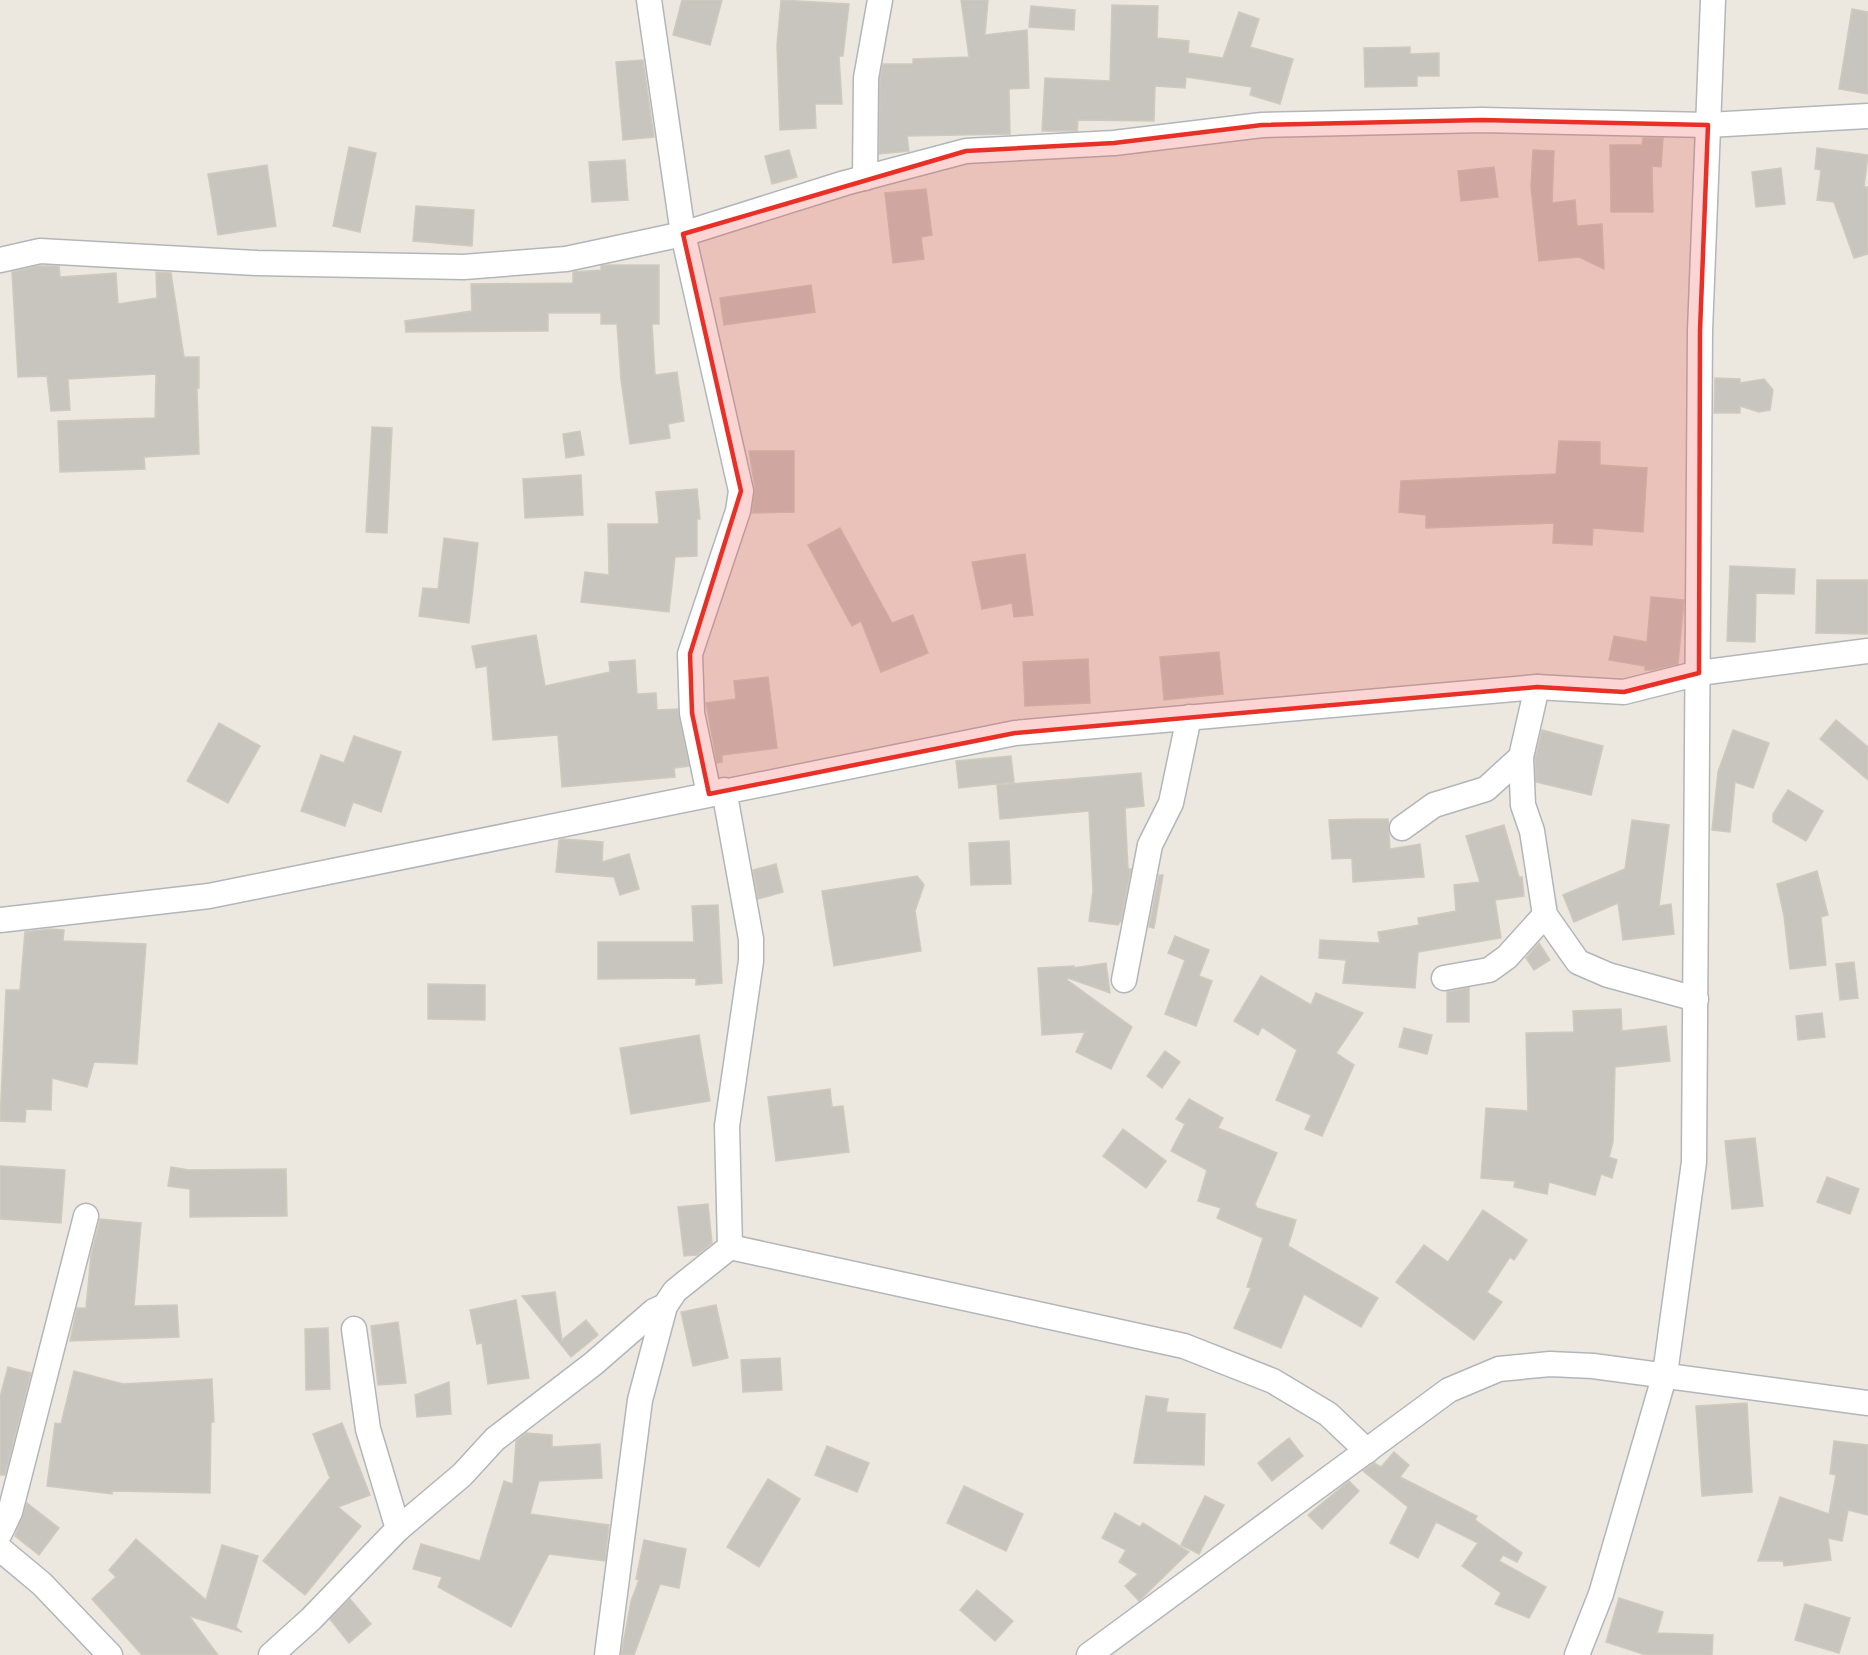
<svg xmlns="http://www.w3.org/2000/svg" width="1868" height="1655" font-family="Cabin,sans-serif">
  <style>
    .building { fill: #c8c5be; stroke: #d0cabd; stroke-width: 1.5 }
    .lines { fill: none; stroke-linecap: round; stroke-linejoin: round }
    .minor-casing { stroke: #b2b6ba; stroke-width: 27 }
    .minor { stroke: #fff; stroke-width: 24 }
    .marked { fill: #ea2f26; fill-opacity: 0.2; stroke: #ea2f26; stroke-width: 4.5; stroke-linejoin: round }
  </style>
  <rect width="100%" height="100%" fill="#ece8df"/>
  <g class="building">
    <path d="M682,0H722L710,45L673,35Z"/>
    <path d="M781,0L849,4L843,56H839L842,104H815L816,128L780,130L777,45Z"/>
    <path d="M961,0H988L985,35L1027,30L1029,88L1009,89L1010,134L907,136L909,151L879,154L880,79L883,64H913V59L969,57Z"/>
    <path d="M1112,5L1158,6L1157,38L1189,41L1188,53L1223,58L1239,12L1259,19L1250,47L1293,59L1280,104L1250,95L1252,87L1186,77L1185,88L1155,86L1154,121L1078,120L1077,131H1042L1045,78L1110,81Z"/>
    <path d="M1031,6L1075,10L1074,30L1029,27Z"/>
    <path d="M1852,9L1868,12V94L1839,89Z"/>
    <path d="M1410,47V54L1439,53V76H1417V86L1365,87L1364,48Z"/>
    <path d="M643,60L654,137L623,140L616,62Z"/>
    <path d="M1643,138H1663L1661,167L1652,166L1653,212H1611L1610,145H1642Z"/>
    <path d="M349,147L376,153L360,232L333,226Z"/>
    <path d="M1817,148L1868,155L1864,187H1868V254L1854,258L1834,202L1817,200L1821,170L1815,169Z"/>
    <path d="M789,150L797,177L772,184L765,156Z"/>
    <path d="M1533,150L1554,151L1552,203L1575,200L1577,226L1602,224L1604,269L1579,257L1539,261L1531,187Z"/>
    <path d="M625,160L628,200L592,202L589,162Z"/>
    <path d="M267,165L276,226L218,235L208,174Z"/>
    <path d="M1494,167L1498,197L1461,201L1458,171Z"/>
    <path d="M1781,168L1785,204L1756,207L1752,172Z"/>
    <path d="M926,189L932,235L921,237L924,259L893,263L885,193Z"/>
    <path d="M416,206L474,210L472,246L413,241Z"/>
    <path d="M608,265H659V324H652L655,375L677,372L684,421L668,424L670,438L630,444L621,380L617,324H601V313H548V331L406,332L405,321L472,311L471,284L573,283V272L601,270V266Z"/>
    <path d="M37,266H59L60,277L116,273L118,304L157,298L156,272L171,273L184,357H199V388H197L199,454L144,457L145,469L60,472L58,421L155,418L156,374L68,379L70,410L51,411L47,376L18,377L12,272Z"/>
    <path d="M811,285L815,312L724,325L720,298Z"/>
    <path d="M1715,378L1740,379V383L1764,379L1773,390L1770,410L1759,412L1740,406V413H1714Z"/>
    <path d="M372,427L392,428L387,533L366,532Z"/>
    <path d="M580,431L584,455L566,458L563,434Z"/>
    <path d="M1559,441L1600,442V465L1647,468L1643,532L1593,528L1592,545L1553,543L1554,523L1426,528V515L1399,512L1401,481L1556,474Z"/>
    <path d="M749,451H794V512L752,513L755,488Z"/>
    <path d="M581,475L583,515L525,518L523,479Z"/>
    <path d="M697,489L700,519H697V556L675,557L669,612L581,602L585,572L609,575L608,524H659L656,492Z"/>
    <path d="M840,528L892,623L913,615L928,653L881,672L861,621L852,626L808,545Z"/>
    <path d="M444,538L478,543L469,623L419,616L423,588L438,589Z"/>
    <path d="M1025,554L1033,615L1014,617L1012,603L982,609L972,562Z"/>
    <path d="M1730,566L1795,569L1794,594L1756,593L1755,642L1727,641Z"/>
    <path d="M1817,580H1868V634L1816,633Z"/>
    <path d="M1651,597L1684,600L1678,664L1652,670H1645V666L1609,660L1614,636L1647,642Z"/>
    <path d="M536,635L545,686L610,672L609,662L635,660L637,694L656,693L657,710L678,709L689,766L674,768L675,777L562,787L558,735L493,740L487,666L476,668L472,646Z"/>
    <path d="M1219,652L1223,694L1164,700L1160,657Z"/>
    <path d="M1088,659L1090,703L1025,706L1023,662Z"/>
    <path d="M768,677L777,748L722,755V762L717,763L706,703L736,699L734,681Z"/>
    <path d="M1836,720L1868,747V780L1820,739Z"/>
    <path d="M219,723L260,746L228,803L187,781Z"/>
    <path d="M1542,730L1603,746L1591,795L1536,782L1535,759Z"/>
    <path d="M1733,730L1769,743L1753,788L1735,782L1730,832L1712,830L1718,772Z"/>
    <path d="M354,736L401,752L381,812L353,802L345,826L301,811L321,755L344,763Z"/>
    <path d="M1011,756L1014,782L959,788L956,761Z"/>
    <path d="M1141,773L1144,806L1125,808L1128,869H1131L1121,921L1118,925L1089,921L1093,891L1089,811L1000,819L997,785Z"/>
    <path d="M1788,790L1823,811L1806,841L1773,822V814Z"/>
    <path d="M1358,819H1388L1390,849L1420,844L1424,877L1353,882L1352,858L1332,859L1329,820Z"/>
    <path d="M1632,820L1669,825L1659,906L1671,904L1674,934L1623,940L1618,903L1574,922L1563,895L1625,869Z"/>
    <path d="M1504,825L1519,877H1522L1524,896L1495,900L1501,938L1418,952L1415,988L1343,983L1346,960L1319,958L1320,940L1380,943L1378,932L1419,925L1418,918L1456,911L1454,885L1480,882L1466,836Z"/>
    <path d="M563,839L603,842L602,862L629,854L639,889L620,895L614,877L556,872L559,840Z"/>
    <path d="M1009,841L1011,884L971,885L969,843Z"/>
    <path d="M776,864L783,892L758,899L753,870Z"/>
    <path d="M1817,871L1828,915L1821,917L1826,965L1790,969L1784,916L1777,884Z"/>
    <path d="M1159,875H1163L1154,928L1149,927Z"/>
    <path d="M917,876L924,885L915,911L921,951L834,966L822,891Z"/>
    <path d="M718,905L722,983L696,985V978L598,979V942H694L692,906Z"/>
    <path d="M50,929L64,930L63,941L146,944L137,1064L94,1062L87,1087L52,1078L51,1110L26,1109L25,1122L0,1121L6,990H20L25,932Z"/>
    <path d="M1175,936L1209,950L1199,976L1212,981L1196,1026L1165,1014L1185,960L1168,953Z"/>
    <path d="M1539,943L1550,960L1534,970L1526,958Z"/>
    <path d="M1854,962L1858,998L1840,1000L1836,964Z"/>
    <path d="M1106,963L1110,993L1068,978L1067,980L1132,1027L1111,1069L1076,1052L1085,1032L1042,1035L1038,968L1074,966L1073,968Z"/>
    <path d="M1261,976L1311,1005L1316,993L1363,1013L1336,1053L1354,1065L1322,1136L1305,1129L1311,1115L1276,1100L1297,1050L1262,1027L1258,1035L1234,1021Z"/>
    <path d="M428,984L485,985V1020L428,1019Z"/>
    <path d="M1469,988V1022H1447V992Z"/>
    <path d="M1621,1009L1622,1031L1666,1026L1670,1061L1615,1067L1613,1142L1609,1157L1617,1160L1612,1178L1601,1174L1595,1195L1549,1182L1547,1194L1514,1187L1515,1181L1481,1178L1486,1108L1528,1111L1526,1033L1574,1032L1573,1011Z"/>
    <path d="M1822,1013L1825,1037L1798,1040L1796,1016Z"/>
    <path d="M1404,1028L1432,1035L1427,1054L1399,1047Z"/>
    <path d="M699,1035L710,1101L631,1114L620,1048Z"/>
    <path d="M1165,1051L1180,1062L1162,1088L1147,1076Z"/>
    <path d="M830,1089L832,1107L843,1106L849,1152L776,1161L768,1097Z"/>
    <path d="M1189,1099L1223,1118L1218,1128L1277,1153L1255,1204L1257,1208L1296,1220L1288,1246L1378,1298L1361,1327L1304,1294L1281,1348L1234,1328L1251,1288L1247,1287L1263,1238L1217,1218L1221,1208L1198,1201L1207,1170L1171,1151L1185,1124L1176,1119Z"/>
    <path d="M1123,1129L1166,1161L1146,1188L1103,1156Z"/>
    <path d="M1755,1138L1763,1206L1732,1209L1725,1141Z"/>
    <path d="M0,1166L65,1170L61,1223L0,1219Z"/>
    <path d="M171,1167L189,1170L286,1169L287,1216L190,1217V1189L168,1186Z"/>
    <path d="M1827,1177L1859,1189L1850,1214L1817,1202Z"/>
    <path d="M708,1204L712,1243L697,1255L684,1256L678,1207Z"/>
    <path d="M1483,1210L1527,1240L1514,1260L1510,1257L1487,1292L1502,1302L1474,1340L1396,1282L1424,1245L1448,1262Z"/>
    <path d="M100,1219L141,1223L134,1306L177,1305L179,1337L70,1341L77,1308H86L91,1255Z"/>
    <path d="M555,1292L562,1340L586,1320L598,1335L571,1357L522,1296Z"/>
    <path d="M516,1300L529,1378L488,1384L482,1343L477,1344L470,1310Z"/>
    <path d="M716,1305L728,1358L693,1366L681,1312Z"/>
    <path d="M398,1322L406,1383L378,1385L371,1326Z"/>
    <path d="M328,1328L330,1389L306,1390L305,1329Z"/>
    <path d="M780,1358L782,1390L743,1392L741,1360Z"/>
    <path d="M8,1367L31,1373L5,1475H0V1397Z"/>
    <path d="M74,1371L123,1384L212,1379L214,1422H211L210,1493L112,1491V1494L47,1486L55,1423L61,1424Z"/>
    <path d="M449,1382L451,1414L417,1417L415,1395Z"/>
    <path d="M1146,1396L1168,1399L1166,1412L1205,1414L1204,1465L1134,1463Z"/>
    <path d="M1747,1403L1752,1492L1702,1496L1696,1406Z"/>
    <path d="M342,1423L370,1495L338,1507L361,1526L305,1595L263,1561L330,1478L313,1434Z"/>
    <path d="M526,1433L552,1435V1447L600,1444L602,1478L539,1481L530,1514L609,1525L605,1561L549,1554L511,1627L438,1587L442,1577L413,1569L421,1544L480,1561L504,1481L513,1484L516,1441Z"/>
    <path d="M1289,1438L1303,1456L1272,1481L1258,1463Z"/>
    <path d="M1834,1441L1868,1445V1515L1848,1510L1842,1541L1828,1538L1831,1560L1784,1566L1783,1561H1758L1780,1497L1829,1514L1836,1475L1830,1474Z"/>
    <path d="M827,1446L869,1463L857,1492L815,1475Z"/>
    <path d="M1394,1452L1409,1465L1400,1477L1477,1516L1475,1520L1522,1553L1517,1562L1503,1555L1499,1561L1546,1587L1529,1618L1495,1604L1501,1593L1462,1566L1478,1543L1436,1522L1418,1558L1390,1543L1408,1507L1363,1471L1374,1463L1381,1467Z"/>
    <path d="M768,1479L800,1499L759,1567L727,1547Z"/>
    <path d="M1349,1481L1359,1491L1322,1529L1308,1515Z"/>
    <path d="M964,1486L1023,1514L1006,1551L947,1523Z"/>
    <path d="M1205,1496L1224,1505L1199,1554L1181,1545Z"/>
    <path d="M27,1503L59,1528L39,1555L15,1536Z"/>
    <path d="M1115,1513L1140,1527L1143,1523L1189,1552L1139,1601L1125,1586L1138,1574L1119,1562L1126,1550L1102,1538Z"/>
    <path d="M136,1539L206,1600L222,1545L258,1556L236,1627L242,1632L189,1616L218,1655H142L92,1599L116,1577L109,1570Z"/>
    <path d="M644,1540L686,1549L679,1588L660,1584L634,1655H621L631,1601L639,1580L636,1579Z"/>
    <path d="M977,1590L1013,1621L995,1641L960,1610Z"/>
    <path d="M1619,1598L1663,1612L1657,1633L1713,1635L1712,1655H1646L1606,1642Z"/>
    <path d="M350,1599L371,1624L349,1643L330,1619Z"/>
    <path d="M1805,1604L1850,1618L1839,1653L1795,1640Z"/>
  </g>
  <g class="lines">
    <defs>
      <g id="minor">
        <path d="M649,0L683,234L741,491L738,511L690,654L692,713L709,794"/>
        <path d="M865,178L866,78L880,0"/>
        <path d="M0,260L40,251L257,263L464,267L566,259L683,234L845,183L966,151L1114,143L1262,125L1482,120L1708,125L1868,116"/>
        <path d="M1537,687L1521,757L1523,805L1532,831L1545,915L1578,962L1608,975L1696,999"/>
        <path d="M1402,828L1434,805L1486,789L1521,757"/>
        <path d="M0,920L209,896L1015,733L1537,687L1624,692L1699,673L1868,651"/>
        <path d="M1444,978L1489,970L1507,957L1545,915"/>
        <path d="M1124,980L1150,845L1171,803L1189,717"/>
        <path d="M730,1247L1184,1346L1273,1381L1328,1414L1367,1451"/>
        <path d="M354,1329L368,1429L398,1529"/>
        <path d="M0,1533L10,1512L86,1216"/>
        <path d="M0,1549L42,1584L110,1655"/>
        <path d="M271,1655L311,1619L398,1529L462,1475L495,1439L593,1364L654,1311L665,1306"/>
        <path d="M607,1655L640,1400L665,1306L675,1291L730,1247L727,1126L751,961V939L724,790"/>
        <path d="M1089,1655L1449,1390L1499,1369L1550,1364L1593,1366L1868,1403"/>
        <path d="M1577,1655L1601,1594L1665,1374L1694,1162L1700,331L1713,0"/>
      </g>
    </defs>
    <use href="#minor" class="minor-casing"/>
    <use href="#minor" class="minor"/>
  </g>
  <path class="marked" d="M1482,120L1708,125L1700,331L1699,673L1624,692L1537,687L1015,733L709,794L692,713L690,654L741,491L683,234L966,151L1114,143L1262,125Z"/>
</svg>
